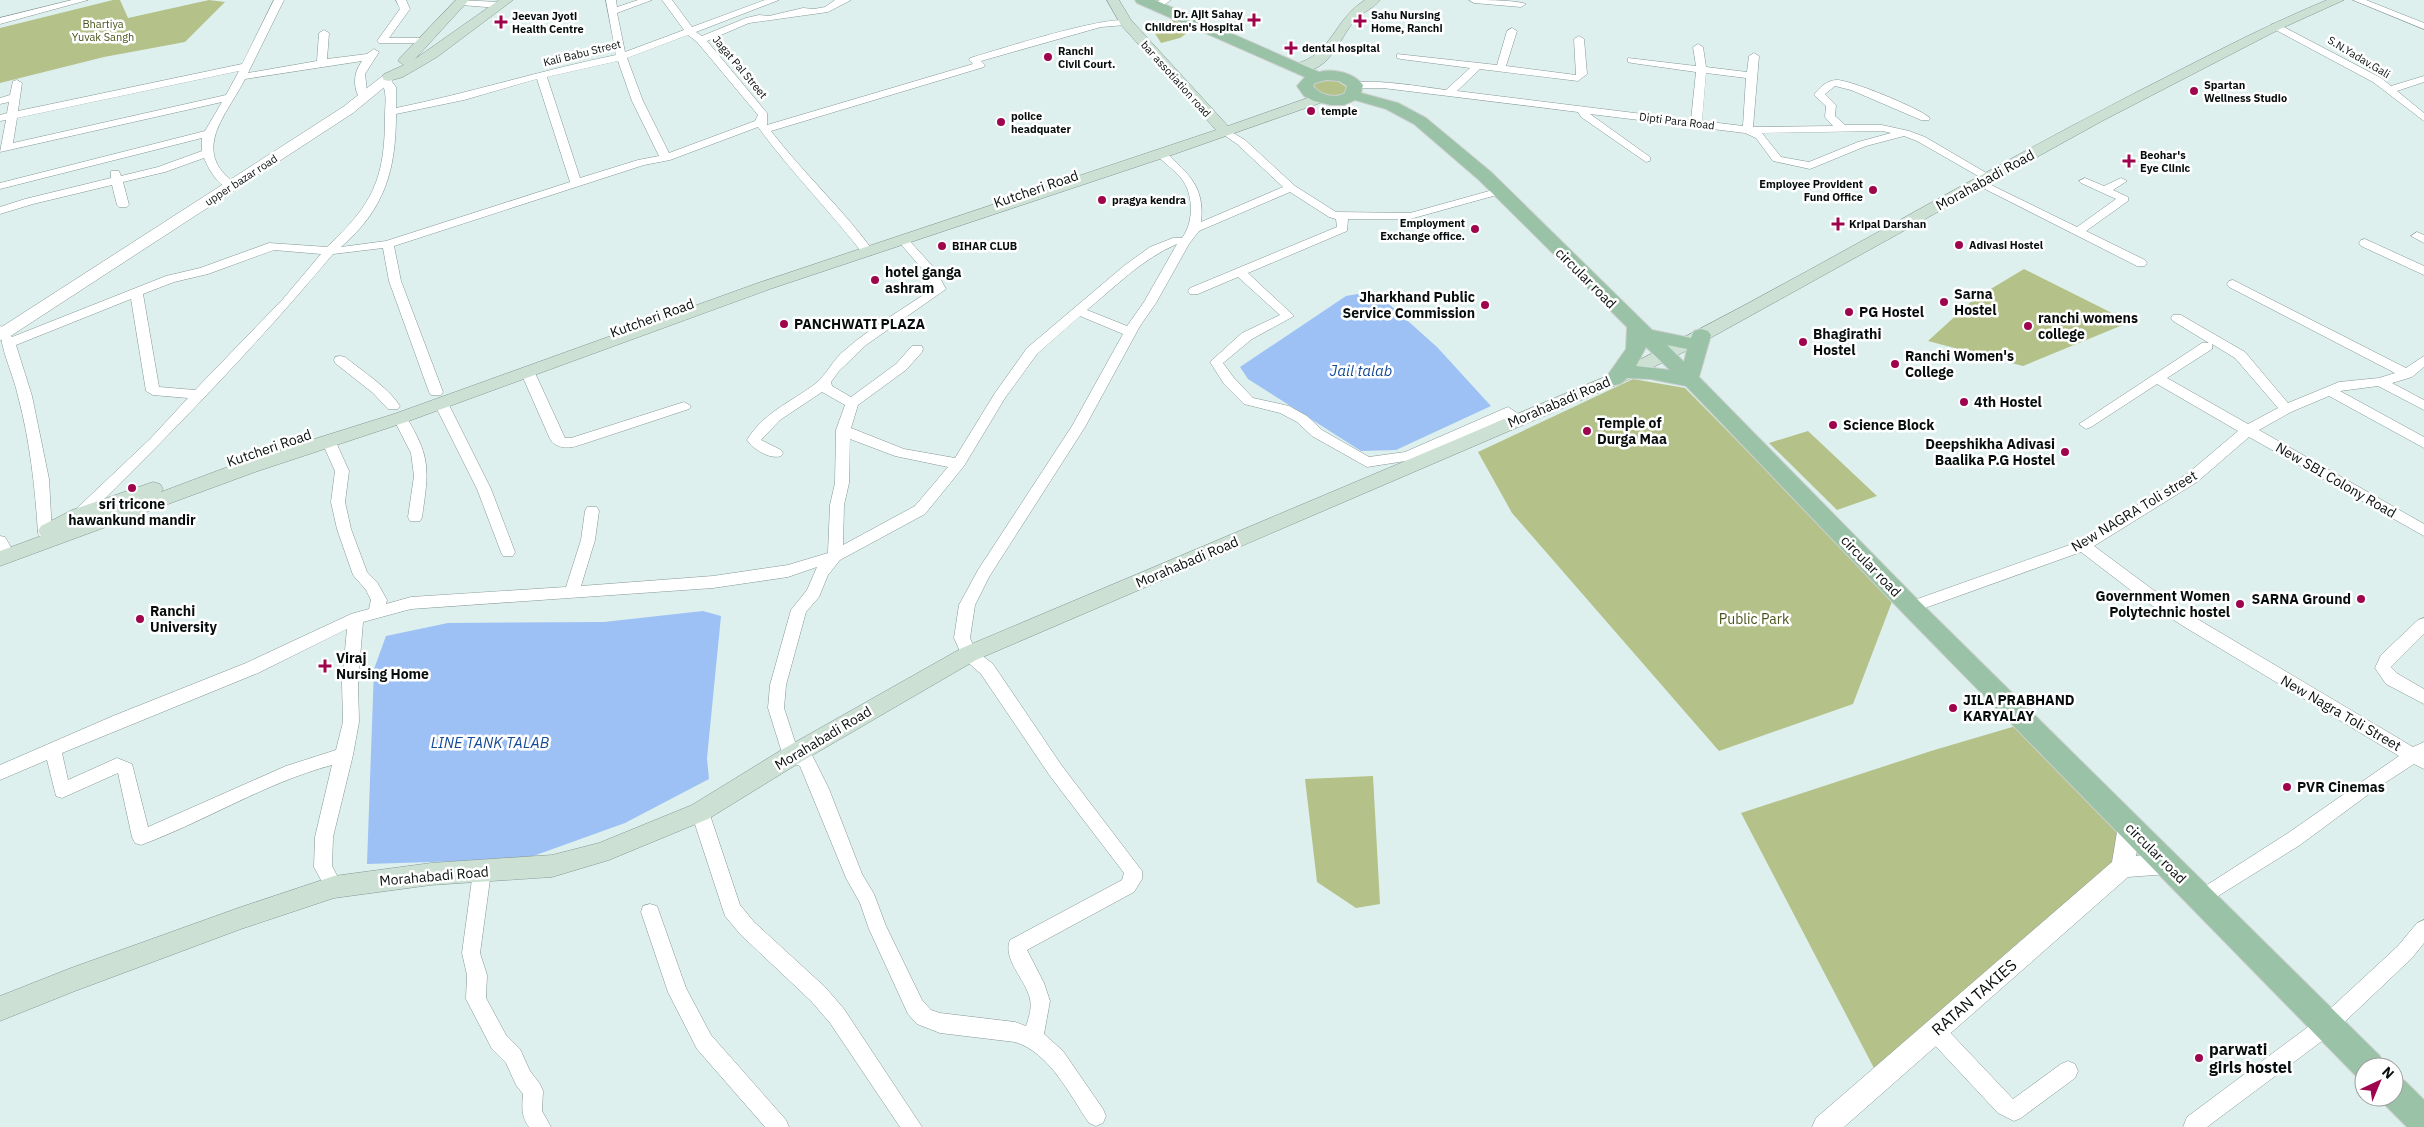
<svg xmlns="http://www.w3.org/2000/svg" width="2424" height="1127" font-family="'IBM Plex Sans',sans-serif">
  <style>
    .green { fill: #b4c289 }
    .water { fill: #9dc1f5 }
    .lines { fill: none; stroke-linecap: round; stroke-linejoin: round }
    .minor-casing { stroke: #859795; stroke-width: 1 }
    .tertiary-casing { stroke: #859795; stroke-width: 1 }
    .secondary-casing { stroke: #859795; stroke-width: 1 }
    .primary-casing { stroke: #cecfcf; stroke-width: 2 }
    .minor { fill: #fff; fill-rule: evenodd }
    .tertiary { fill: #fff; fill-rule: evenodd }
    .secondary { fill: #cce0d3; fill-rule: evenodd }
    .primary { fill: #99c2a7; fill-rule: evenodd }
    .poi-dot { fill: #9e054d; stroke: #fff; stroke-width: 2 }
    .labels { text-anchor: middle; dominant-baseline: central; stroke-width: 5; stroke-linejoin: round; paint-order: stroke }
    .far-poi-label { font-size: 11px; font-weight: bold; fill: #080e0d; stroke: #fff; text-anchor: start }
    .far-park-label { font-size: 11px; fill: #4a551c; stroke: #fff }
    .far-street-label { font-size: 11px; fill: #080e0d; stroke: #fff }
    .street-label { font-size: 14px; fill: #080e0d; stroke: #fff }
    .poi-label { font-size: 14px; font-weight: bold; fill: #080e0d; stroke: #fff; text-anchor: start }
    .park-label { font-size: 14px; fill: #4a551c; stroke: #fff }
    .water-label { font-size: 15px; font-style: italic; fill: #164b96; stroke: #fff }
    .near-street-label { font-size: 16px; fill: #080e0d; stroke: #fff }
    .near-poi-label { font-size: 16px; font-weight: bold; fill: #080e0d; stroke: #fff; text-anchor: start }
  </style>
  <rect width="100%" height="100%" fill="#ddf0ee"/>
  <g class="green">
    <path d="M113,0H120L128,18L209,0L225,2L185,42L104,57L0,83V28Z"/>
    <path d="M1173,20L1194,28L1180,38L1161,43L1151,27Z"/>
    <path d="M1321,79L1337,81L1348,88L1344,97L1322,95L1314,88V83Z"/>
    <path d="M2024,269L2130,322L2023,366L1928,341L1974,299Z"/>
    <path d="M1633,379L1685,388L1893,599L1853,704L1719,751L1512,513L1478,452Z"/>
    <path d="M1808,431L1877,496L1837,510L1769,443Z"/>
    <path d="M2019,725L2124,824L2118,859L2019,942L1876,1072L1741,813L1931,751Z"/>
    <path d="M1373,776L1380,904L1356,908L1317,882L1305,779Z"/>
  </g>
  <g class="water">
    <path d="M1369,292L1381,297L1437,347L1491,406L1396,450L1361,451L1248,379L1240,367L1346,296Z"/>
    <path d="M703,611L721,616L707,758L709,779L625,823L525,859L367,864L374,669L386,636L448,623L604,622Z"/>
  </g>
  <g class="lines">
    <defs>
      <g id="minor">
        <path d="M72,0H88L0,24V18Z"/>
        <path d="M274,0H284L248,73L317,61L319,33L324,30L329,33L327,59L367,54L374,49L379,52L365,74L368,100H360C353,87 353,73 362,61L245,79C227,115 189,151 236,184V188C221,192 209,170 204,158L165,172L123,182L129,205L127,207H119L117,205L112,185L33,204L0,214V207L25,199L111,178V171H119L121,176L158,167L202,151V138L0,189V183L205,131L222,102L0,152L6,120L0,121V115L7,113L9,102L0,104V98L10,95L13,81L17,80L22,83L18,111L242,64ZM239,71L226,95L13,143L17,118Z"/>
        <path d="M396,0H406L410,9L389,38H425L428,39V43H379L377,41L400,9Z"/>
        <path d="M458,0L499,2L504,5L499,8L461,5L456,2Z"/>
        <path d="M606,0H616L617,7L638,0H652L617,13L625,52L684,30L662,0H672L692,27L765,0H779L696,32L702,36L746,18L759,15L769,16L803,8L814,9L825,7L835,0H851L828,12L749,23L707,41L767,113V125L973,64L969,60L970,58C994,51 1118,11 1131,22L1126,25L1101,27L981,61L985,65L984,67L771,131C803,173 843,209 874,252L872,255H864C830,211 791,172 758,127L670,160L644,165L394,246L401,281L443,392L441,395H431L429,392L389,281L383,248L333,254C255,347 171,434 84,519H74L72,515L74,511L150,439L188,398L153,395L146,391L131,299L16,345L32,396L49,479L52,533L50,537H40L38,533C35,487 30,441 18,396C13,373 0,349 0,326L4,327L12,337L166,276L200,268L269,243L327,247C373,204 385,179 385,116C385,103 388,91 380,80L381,78H389L396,87V108C470,93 542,70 616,55ZM688,35L697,42L758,115L755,121L669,153L643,101L627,58ZM618,61L632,101L659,156L638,160L580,178L547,77ZM537,79L570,182L386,241L341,247C385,209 396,170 396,114L464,100ZM274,250L321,254L283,299L195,390L159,387L143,294L174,282L208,274Z"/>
        <path d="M1160,0H1171L1160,8H1154V4Z"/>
        <path d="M1469,0C1482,0 1516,0 1526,4L1521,7L1474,3Z"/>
        <path d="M2353,0H2366L2424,23V29Z"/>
        <path d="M2272,24H2278L2381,78L2391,86L2424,76V82L2397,91L2424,113V121L2373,82L2272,28Z"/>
        <path d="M1512,28L1517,31L1506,66L1576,75L1574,39L1579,36L1584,39L1587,74L1578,81L1480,69L1457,91L1691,120L1696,72L1632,63L1628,62V58L1696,66L1693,47L1698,44L1703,47L1706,67L1747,72L1749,56L1754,53L1759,56L1753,127L1833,126L1825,117L1826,106L1814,95C1820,87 1826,81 1836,80C1849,79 1921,109 1930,118L1929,120H1921L1851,90L1835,86L1825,94L1836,105L1835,116L1845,125H1882L1909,131L1925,137L1995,178L1993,180H1985L1917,141L1904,136L1866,146L1810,169L1773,161L1756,138L1745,133L1590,114L1650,157V161L1646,162L1581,117L1578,112L1383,88H1355L1350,85C1360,76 1430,88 1446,90L1470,68L1401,59L1397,58V54L1497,65L1507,31ZM1706,73L1746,78L1743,126L1702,121ZM1882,131L1891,133L1858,142L1809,162L1781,157L1762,133Z"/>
        <path d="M1225,128L1245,140L1295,186L1336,212L1410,213L1500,188L1506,191L1504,193L1410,219H1348L1347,231L1248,273L1294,316L1252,339L1223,363L1234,378L1253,398L1289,406L1307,416L1322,430L1369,457L1405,452L1508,407L1526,419L1519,424L1507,418L1412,460L1367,467L1312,436L1297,422L1280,413L1244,404L1224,384L1210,362L1242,333L1280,315L1238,277L1198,294H1190L1188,291L1190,288L1337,227L1336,219L1329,217L1290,192L1199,231L1189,244L1156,303L1140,326L1085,427L989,577L975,605L970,638L975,650L993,664L1062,766L1142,871V879L1134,892L1027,950L1044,983L1050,1001L1044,1034L1063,1051L1103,1109L1106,1116L1103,1123L1096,1126L1089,1123C1069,1094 1050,1053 1015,1042L940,1033L917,1024L908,1014L869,929L860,903L846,878L800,766L785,761L783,756L768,708L770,685L791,610L807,590L817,567L788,577L713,588L411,609L363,622L358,682L359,722L353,755L333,837L332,866L343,887L340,893L334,895L328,893L314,867L315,837L332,765C265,783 206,821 141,845L135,843L132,837L118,773L62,798L56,796L47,760L0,780V765L113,716L246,663L351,614L369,609L371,600L366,590L353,575L337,529L331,502L335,471L321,440L328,435L335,440L349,471L345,502L351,529L367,572L377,582L387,600L386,604L411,597L566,587L581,540L585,511L587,507H597L599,511L595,540L581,586L713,576L788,565L828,553L830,505L835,483L836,430L845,405L822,392L780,420L761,440L781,450L783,453L781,456C770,460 753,449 747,440C763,413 791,402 815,384C826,376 833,359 845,350C872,326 904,309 933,288L926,273L897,240L899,238H907L935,269L946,289L866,345L839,371L831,382L832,386L851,397L896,364L912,346H922L923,349L922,352L906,370L858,405L851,428L904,449L955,458L995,393L1027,348L1125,265L1150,247L1173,238H1182C1194,222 1194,194 1181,178C1174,170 1165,163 1157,156V152H1165C1189,174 1205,187 1201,222L1283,187L1237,144L1221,133V129ZM1177,244L1144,302L1127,326L1087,310C1116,286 1142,259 1177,244ZM1080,316L1123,334L1072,426L978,570L959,605L954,638L963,658L981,674L1050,776L1124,873L1122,880L1010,940C1002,959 1026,980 1030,999C1032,1008 1029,1017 1026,1026L1015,1022L940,1013L931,1010L922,1000L886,926L874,894L862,874L829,789L812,755L798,751L784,708L786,685L806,612L819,597L828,575L840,560L925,514L964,466L1005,398L1037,354ZM850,439L895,456L948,467L915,506L843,545L844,505L849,483ZM347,629L342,682L343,722L336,750L286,766L148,827L132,764L117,758L68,780L62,753L258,673Z"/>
        <path d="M2085,178L2104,186L2121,178L2127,181L2113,190L2128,197V201L2086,231L2145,260L2147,263L2145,266H2137L1973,183L1975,181H1983L2077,227L2116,199L2081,183L2079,181Z"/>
        <path d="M2417,232L2424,235V243L2411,236Z"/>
        <path d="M2365,239L2424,266V275L2361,246L2359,243L2361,240Z"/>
        <path d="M2233,280L2406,368L2424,356V367L2412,377L2392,383L2424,400V410L2378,386L2340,391L2424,437V448L2329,396L2291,412L2259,430L2424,524V536L2249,437L2197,482L2094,546L2152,589L2194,617L2413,747L2424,742V769L2414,764L2377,788L2300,845L2202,906L2196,904L2193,898L2196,892L2288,833L2399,756L2183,626L2141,598L2081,552L1911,613L1906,611L1903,607L1906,603L2078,542L2187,474L2238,431L2157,384L2091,427L2086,429L2079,424L2202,343H2209L2173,321L2171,318L2173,315H2181L2245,352L2288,403L2339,382L2379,378L2395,373L2229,287L2227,284L2229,281ZM2212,344L2235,358L2278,408L2248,424L2167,378L2212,349Z"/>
        <path d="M340,356L345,357C363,372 387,386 400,406L398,409H388L373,393L335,363L334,360L335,357Z"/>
        <path d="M528,369L535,373L565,438H571L684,402L691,406L689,409L577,446C566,449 556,448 550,439L521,373Z"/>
        <path d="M441,399L448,403L491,489L515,552L513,556H503L501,552L477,489L434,403Z"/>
        <path d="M400,413L405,415C431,457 429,469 422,517L420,521H410L408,517L414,476L411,453L393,418Z"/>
        <path d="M0,536L5,537L12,549L10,553H0Z"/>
        <path d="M2424,618V634L2391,667L2398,674L2424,689V704L2386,684L2375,668L2381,655L2418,620Z"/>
        <path d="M700,804L706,807L709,812L740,905L754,922L825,987L844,1009L922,1127H900L830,1023L811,1001L740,934L725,916L691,812L694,807Z"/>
        <path d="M482,864L488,866L491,872L480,953L487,975L486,998L506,1035L520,1049L530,1071L540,1084L543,1091L542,1111L551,1127H529C521,1116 522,1107 523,1094L516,1085L506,1063L492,1049L466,999L467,975L462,953L473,872L476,866Z"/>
        <path d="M650,904L657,906L686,988L711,1035L786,1120L789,1127H765L697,1049L668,992L641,912L643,906Z"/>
        <path d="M2424,920V943L2412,958L2334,1032L2207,1127H2183L2187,1117L2320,1018L2398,946L2417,923Z"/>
        <path d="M1935,1021L1942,1024L2013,1099L2061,1064L2068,1061L2075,1064L2078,1071L2075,1078L2021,1118L2014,1121L1998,1113L1928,1038L1925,1031L1928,1024Z"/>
      </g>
      <g id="tertiary">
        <path d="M389,73L395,77L393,80L353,113L6,339L0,340V328L343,107L385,74Z"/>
        <path d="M2129,816L2137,819L2140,826L2136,856L2168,854L2176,857L2179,864L2176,871L2168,874L2128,877L1844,1127H1812L1816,1118L2112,862L2118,826L2121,819Z"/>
      </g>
      <g id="secondary">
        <path d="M456,0H469L415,59L499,0H513L437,57L403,77L389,81L384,80L382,77L384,74L404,65L398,61L400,58Z"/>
        <path d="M1107,0H1119L1131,20L1228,126L1313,96H1323L1325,99L1323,102L1166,157L770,289L406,422L255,472L0,566V551L41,536L38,531L41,526L72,510L153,482L160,484L163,489L161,492L241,462L394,414L758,283L1216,130L1121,25Z"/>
        <path d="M1365,0H1380C1374,8 1363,12 1355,20C1339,38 1328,78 1295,70L1293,67L1295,64C1332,55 1333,20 1365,0Z"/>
        <path d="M2327,0H2344L2280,29L2102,121L1694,347L1621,383L976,660L799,763L708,819L609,860L552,877L431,885L334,898L241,929L75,991L0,1021V996L71,968L241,907L334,876L431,863L552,855L599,843L692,805L783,749L962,648L1609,375C1788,287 1959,183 2137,92C2200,60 2262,27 2327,0Z"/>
      </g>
      <g id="primary">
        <path d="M1135,0H1155L1319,72C1334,68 1354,73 1363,85L1361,93L1398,103L1426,118L1491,172L1652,330L1691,338L1694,331L1701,329L1708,331L1711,335L1699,377L1919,601L2380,1056L2384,1067H2364V1080L2358,1078L1903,613L1686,386L1650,379L1627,378C1621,385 1617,386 1608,384L1605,379L1626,349L1627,327L1479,180L1414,124L1386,109L1355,100L1344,105H1331L1314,101L1304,96L1297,86L1305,77L1137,3ZM1326,80L1339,81L1347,86L1345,93C1335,99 1320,95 1313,86L1315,83ZM1667,345L1687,349L1684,362ZM1646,347L1670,370L1636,366Z"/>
        <path d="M2394,1077L2405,1081L2424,1100V1127H2407L2383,1103L2381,1097H2394Z"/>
      </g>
    </defs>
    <use href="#minor" class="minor-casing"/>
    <use href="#tertiary" class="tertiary-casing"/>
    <use href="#secondary" class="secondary-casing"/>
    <use href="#primary" class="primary-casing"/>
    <use href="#minor" class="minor"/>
    <use href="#tertiary" class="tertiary"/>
    <use href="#secondary" class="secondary"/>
    <use href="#primary" class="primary"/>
  </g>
  <g class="poi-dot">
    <path d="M1251.5 12.5h5v5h5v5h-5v5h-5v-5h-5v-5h5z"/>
    <path d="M1357.5 13.5h5v5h5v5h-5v5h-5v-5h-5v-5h5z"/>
    <path d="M498.5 14.5h5v5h5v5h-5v5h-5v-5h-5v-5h5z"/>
    <path d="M1288.5 40.5h5v5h5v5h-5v5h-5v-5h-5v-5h5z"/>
    <circle cx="1048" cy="57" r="5"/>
    <circle cx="2194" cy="91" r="5"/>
    <circle cx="1311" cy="111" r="5"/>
    <circle cx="1001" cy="122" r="5"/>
    <path d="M2126.5 153.5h5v5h5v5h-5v5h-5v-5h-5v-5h5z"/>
    <circle cx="1873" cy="190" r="5"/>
    <circle cx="1102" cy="200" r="5"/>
    <path d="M1835.5 216.5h5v5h5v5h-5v5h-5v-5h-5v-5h5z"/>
    <circle cx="1475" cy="229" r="5"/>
    <circle cx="1959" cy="245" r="5"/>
    <circle cx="942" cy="246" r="5"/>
    <circle cx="875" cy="280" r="5"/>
    <circle cx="1944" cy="302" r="5"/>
    <circle cx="1485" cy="305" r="5"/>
    <circle cx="1849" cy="312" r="5"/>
    <circle cx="784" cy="324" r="5"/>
    <circle cx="2028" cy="326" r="5"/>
    <circle cx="1803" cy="342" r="5"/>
    <circle cx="1895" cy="364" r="5"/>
    <circle cx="1964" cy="402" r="5"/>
    <circle cx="1833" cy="425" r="5"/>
    <circle cx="1587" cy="431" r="5"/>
    <circle cx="2065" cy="452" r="5"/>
    <circle cx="132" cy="488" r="5"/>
    <circle cx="2361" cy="599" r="5"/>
    <circle cx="2240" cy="604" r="5"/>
    <circle cx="140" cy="619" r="5"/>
    <path d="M322.5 658.5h5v5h5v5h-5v5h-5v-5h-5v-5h5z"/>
    <circle cx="1953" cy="708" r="5"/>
    <circle cx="2287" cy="787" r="5"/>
    <circle cx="2199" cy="1058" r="5"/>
  </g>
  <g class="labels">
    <g class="far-poi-label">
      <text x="1243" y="14" text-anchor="end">Dr. Ajit Sahay<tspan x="1243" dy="13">Children's Hospital</tspan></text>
      <text x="1371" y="15">Sahu Nursing<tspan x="1371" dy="13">Home, Ranchi</tspan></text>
      <text x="512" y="16">Jeevan Jyoti<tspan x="512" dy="13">Health Centre</tspan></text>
      <text x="1302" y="48">dental hospital</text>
      <text x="1058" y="51">Ranchi<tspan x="1058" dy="13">Civil Court.</tspan></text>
      <text x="2204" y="85">Spartan<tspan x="2204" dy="13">Wellness Studio</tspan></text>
      <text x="1321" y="111">temple</text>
      <text x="1011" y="116">police<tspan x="1011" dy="13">headquater</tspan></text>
      <text x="2140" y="155">Beohar's<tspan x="2140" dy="13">Eye Clinic</tspan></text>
      <text x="1863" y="184" text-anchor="end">Employee Provident<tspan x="1863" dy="13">Fund Office</tspan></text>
      <text x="1112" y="200">pragya kendra</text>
      <text x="1465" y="223" text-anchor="end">Employment<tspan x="1465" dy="13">Exchange office.</tspan></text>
      <text x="1849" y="224">Kripal Darshan</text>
      <text x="1969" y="245">Adivasi Hostel</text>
      <text x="952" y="246">BIHAR CLUB</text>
    </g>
    <g class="far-park-label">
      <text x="103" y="24">Bhartiya<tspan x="103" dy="13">Yuvak Sangh</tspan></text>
    </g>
    <g class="far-street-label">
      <text transform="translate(582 53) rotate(-14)">Kali Babu Street</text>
      <text transform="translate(2359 57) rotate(31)">S.N.Yadav.Gali</text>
      <text transform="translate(740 67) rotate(50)">Jagat Pal Street</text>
      <text transform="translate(1176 79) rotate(48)">bar assotiation road</text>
      <text transform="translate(1677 121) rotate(7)">Dipti Para Road</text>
      <text transform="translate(241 180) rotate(-33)">upper bazar road</text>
    </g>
    <g class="street-label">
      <text transform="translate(1985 180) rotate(-29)">Morahabadi Road</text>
      <text transform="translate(1036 189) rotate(-19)">Kutcheri Road</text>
      <text transform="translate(1586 278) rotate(45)">circular road</text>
      <text transform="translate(652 318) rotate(-20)">Kutcheri Road</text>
      <text transform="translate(1559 402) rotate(-23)">Morahabadi Road</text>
      <text transform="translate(269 448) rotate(-19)">Kutcheri Road</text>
      <text transform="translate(2336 480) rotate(30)">New SBI Colony Road</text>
      <text transform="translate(2134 511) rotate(-31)">New NAGRA Toli street</text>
      <text transform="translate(1187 562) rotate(-23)">Morahabadi Road</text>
      <text transform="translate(1871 566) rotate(46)">circular road</text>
      <text transform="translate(2341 713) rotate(30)">New Nagra Toli Street</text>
      <text transform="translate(823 738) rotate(-31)">Morahabadi Road</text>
      <text transform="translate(2156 853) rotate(45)">circular road</text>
      <text transform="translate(434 876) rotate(-5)">Morahabadi Road</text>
    </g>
    <g class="poi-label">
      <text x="885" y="272">hotel ganga<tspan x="885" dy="16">ashram</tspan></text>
      <text x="1954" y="294">Sarna<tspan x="1954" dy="16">Hostel</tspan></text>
      <text x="1475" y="297" text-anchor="end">Jharkhand Public<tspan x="1475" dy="16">Service Commission</tspan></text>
      <text x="1859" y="312">PG Hostel</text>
      <text x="2038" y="318">ranchi womens<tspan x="2038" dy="16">college</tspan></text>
      <text x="794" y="324">PANCHWATI PLAZA</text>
      <text x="1813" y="334">Bhagirathi<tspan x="1813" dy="16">Hostel</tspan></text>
      <text x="1905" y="356">Ranchi Women's<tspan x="1905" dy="16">College</tspan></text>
      <text x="1974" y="402">4th Hostel</text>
      <text x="1597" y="423">Temple of<tspan x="1597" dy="16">Durga Maa</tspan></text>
      <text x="1843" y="425">Science Block</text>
      <text x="2055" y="444" text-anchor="end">Deepshikha Adivasi<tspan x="2055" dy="16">Baalika P.G Hostel</tspan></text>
      <text x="132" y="504" text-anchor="middle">sri tricone<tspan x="132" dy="16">hawankund mandir</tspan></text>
      <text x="2230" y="596" text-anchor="end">Government Women<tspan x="2230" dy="16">Polytechnic hostel</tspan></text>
      <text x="2351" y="599" text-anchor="end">SARNA Ground</text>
      <text x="150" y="611">Ranchi<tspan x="150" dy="16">University</tspan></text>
      <text x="336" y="658">Viraj<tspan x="336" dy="16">Nursing Home</tspan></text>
      <text x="1963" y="700">JILA PRABHAND<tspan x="1963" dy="16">KARYALAY</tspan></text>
      <text x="2297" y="787">PVR Cinemas</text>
    </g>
    <g class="park-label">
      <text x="1754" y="619">Public Park</text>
    </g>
    <g class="water-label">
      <text x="1361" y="370">Jail talab</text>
      <text x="490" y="742">LINE TANK TALAB</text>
    </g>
    <g class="near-street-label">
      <text transform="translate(1974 997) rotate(-41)">RATAN TAKIES</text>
    </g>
    <g class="near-poi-label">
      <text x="2209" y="1049">parwati<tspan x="2209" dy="18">girls hostel</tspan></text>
    </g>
  </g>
  <g transform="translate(2379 1082) rotate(44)"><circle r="24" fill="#ffffff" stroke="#9c9f9e"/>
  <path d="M0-4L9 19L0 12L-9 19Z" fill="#9e054d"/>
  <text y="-8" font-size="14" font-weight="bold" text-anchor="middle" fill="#080e0d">N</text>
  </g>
</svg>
